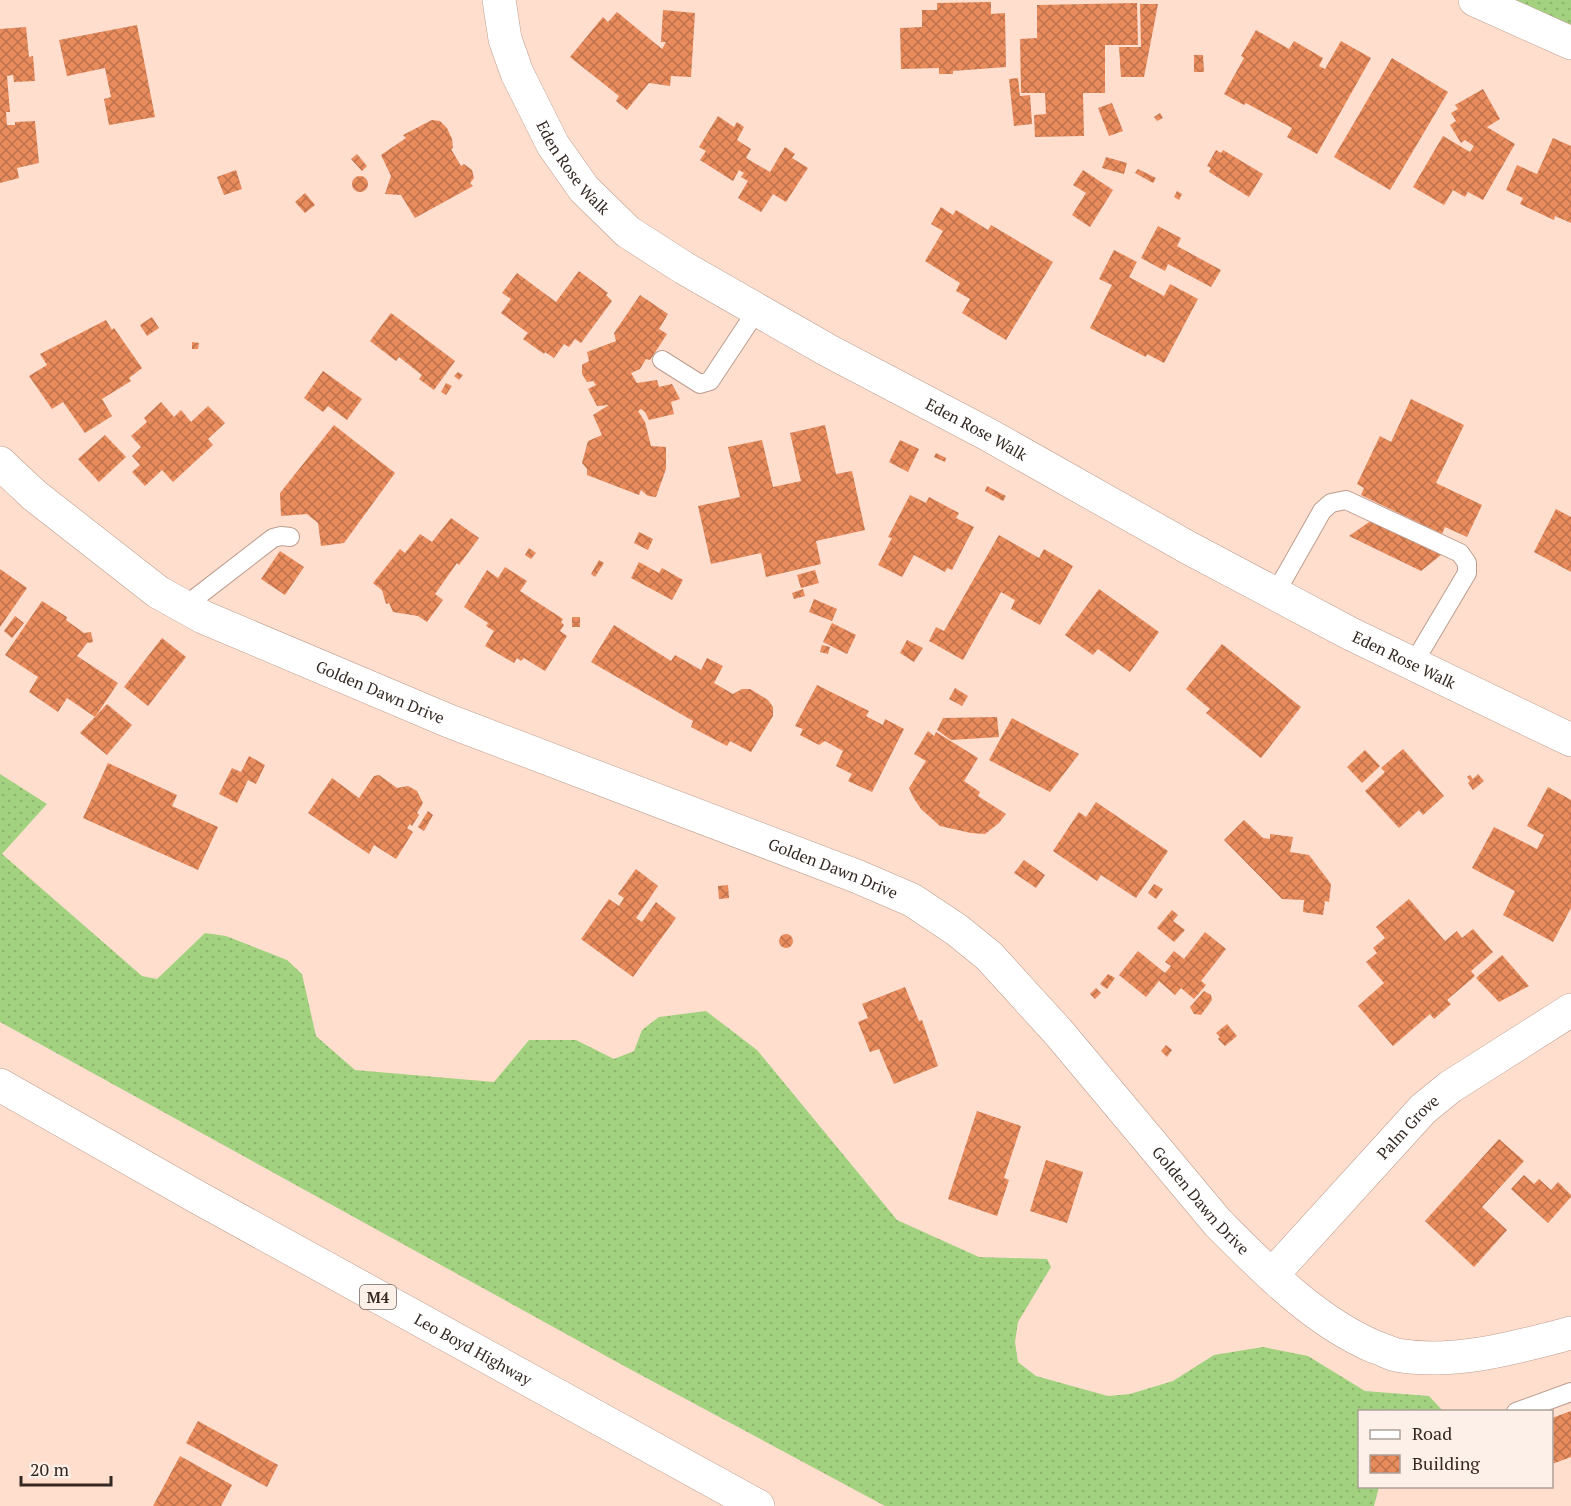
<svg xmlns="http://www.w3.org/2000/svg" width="1571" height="1506" font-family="'PT Serif',serif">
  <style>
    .grass { fill: url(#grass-dots) }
    .building { fill: url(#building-cross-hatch) }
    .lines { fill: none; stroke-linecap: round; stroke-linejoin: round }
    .service-casing { stroke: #bc9d8e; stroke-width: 20 }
    .minor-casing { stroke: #bc9d8e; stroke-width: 34 }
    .primary-casing { stroke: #bc9d8e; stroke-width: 34 }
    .service { stroke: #fff; stroke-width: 18 }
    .minor { stroke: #fff; stroke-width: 33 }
    .primary { stroke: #fff; stroke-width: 33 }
    .labels { text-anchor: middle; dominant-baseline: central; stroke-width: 6; stroke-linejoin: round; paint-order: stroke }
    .shield { fill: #fdf0e9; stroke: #70645e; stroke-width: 1.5 }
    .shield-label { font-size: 15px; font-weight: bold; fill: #342822 }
    .street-label { font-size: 16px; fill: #342822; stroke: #fdf0e9 }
  </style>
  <defs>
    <pattern id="grass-dots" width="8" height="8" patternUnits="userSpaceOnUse" patternTransform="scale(1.5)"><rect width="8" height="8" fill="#a2d27f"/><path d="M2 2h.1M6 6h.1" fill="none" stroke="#8cb46d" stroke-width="1.8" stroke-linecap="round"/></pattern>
    <pattern id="building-cross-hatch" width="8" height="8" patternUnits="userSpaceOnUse" patternTransform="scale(1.5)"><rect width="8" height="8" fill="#e88b5d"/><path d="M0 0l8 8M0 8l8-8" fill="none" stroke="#bd724c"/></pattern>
  </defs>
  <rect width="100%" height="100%" fill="#ffdece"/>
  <g class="grass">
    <path d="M1508,0H1571V27Z"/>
    <path d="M0,774L47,804L2,854L142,976L157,979L205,933L226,936L287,960L302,974L316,1036L355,1070L494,1082L529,1040H576L614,1059L634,1051L642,1030L659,1017L706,1011L757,1050L897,1220L979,1257L1047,1259L1051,1267L1018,1322L1015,1342L1018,1362L1036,1376L1108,1396L1130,1394L1173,1381L1214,1355L1263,1347L1308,1356L1365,1391L1429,1396L1443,1411L1360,1412V1486L1379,1487L1374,1506H885L626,1367L0,1022Z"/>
  </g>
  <g class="building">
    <path d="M991,2V14L1005,13L1006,67L953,71V74H939V68L901,69L900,28L922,27V10H937V3Z"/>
    <path d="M1137,3L1138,45H1105V93H1083L1084,136L1035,137L1034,115L1046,114L1045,93H1021L1020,39L1037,38V5Z"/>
    <path d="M1140,4H1158L1144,77H1121L1119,47H1141Z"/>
    <path d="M663,10L695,13L691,77L671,76L670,86L649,83L627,110L616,101L619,96L570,57L603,17L608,22L617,12L662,49L666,42H661Z"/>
    <path d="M137,25L155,117L109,125L104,99L111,97L105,68L67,76L59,40Z"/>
    <path d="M26,27L29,57L33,56L35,81L14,82L13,75L7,76L10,112H6L7,125H15V122L35,121L39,163L17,168L19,178L0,183V29Z"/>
    <path d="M1256,30L1289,49L1294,41L1323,58L1319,66L1325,69L1341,41L1371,58L1317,154L1287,137L1292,128L1246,103L1244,105L1224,94L1244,58L1241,56Z"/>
    <path d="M1194,55H1203L1204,72H1194Z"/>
    <path d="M1392,58L1448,92L1390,190L1334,157Z"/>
    <path d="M1018,78L1020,96L1030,95L1032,124L1014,126L1009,79Z"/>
    <path d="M1483,89L1500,119L1487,127L1515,144L1483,200L1468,192L1465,197L1453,190L1444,205L1413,187L1443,136L1470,152L1474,146L1465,140L1461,143L1450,125L1456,121L1451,113L1458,109L1455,105Z"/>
    <path d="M1112,103L1123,131L1109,136L1098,108Z"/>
    <path d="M1160,113L1163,118L1157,121L1154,117Z"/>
    <path d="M718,116L734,127L737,122L744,127L737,140L751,149L746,158L770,172L785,147L795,154L792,158L808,168L786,202L773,194L761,212L738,198L748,181L741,177L744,173L739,170L733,181L700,160L706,151L699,147Z"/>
    <path d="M432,120L440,121L447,128L452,139L453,148L451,149L461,166L464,164L472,170L474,178L470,183L473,186L415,218L401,195L385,194L391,176L381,155L406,138L403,135Z"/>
    <path d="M1553,138L1571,146V223L1555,216L1554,220L1520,204L1523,198L1506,190L1517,165L1537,174Z"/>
    <path d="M1216,150L1221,153L1223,150L1263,174L1249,197L1209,172L1211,168L1207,166Z"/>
    <path d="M357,154L367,166L362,171L351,159Z"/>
    <path d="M1106,157L1127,163L1124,174L1102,168Z"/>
    <path d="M1138,169L1156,178L1153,183L1135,173Z"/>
    <path d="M236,170L242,189L224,195L217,177Z"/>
    <path d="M1083,170L1113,190L1090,227L1072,215L1086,193L1073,185Z"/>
    <circle cx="360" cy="184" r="8"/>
    <path d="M1177,191L1182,194L1179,200L1174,197Z"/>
    <path d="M305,193L315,205L305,213L295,202Z"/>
    <path d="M941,207L953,215L956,210L988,230L991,225L1053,262L1006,340L962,313L970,299L956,291L960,283L925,261L943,231L931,224Z"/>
    <path d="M1158,226L1181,238L1177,246L1221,270L1211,287L1168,264L1165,271L1141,258Z"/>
    <path d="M1114,250L1137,262L1129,277L1164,296L1170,284L1198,299L1164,363L1147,354L1146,357L1090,328L1112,285L1099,279Z"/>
    <path d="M579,271L608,293L606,295L612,301L581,343L575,339L569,347L564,344L554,358L545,352L544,354L523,339L528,333L501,313L511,299L502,293L517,273L556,302Z"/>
    <path d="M640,295L668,314L659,329L667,334L650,360L646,359L640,369L631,373L637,383L657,380L659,387L672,384L680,399L671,402L674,414L649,420L645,412L641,409L638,411L645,422L651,446L666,447V469L656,497L648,496L641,490L639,495L587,475V469L582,463L588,441L602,435L593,415L609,405L597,406L588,389L596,385L593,381L587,382L582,374V365L589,361L587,352L616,341L614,333Z"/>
    <path d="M391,313L455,361L434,390L419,379L422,375L399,357L396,361L370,341Z"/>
    <path d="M152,317L159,328L147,336L140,325Z"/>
    <path d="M106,320L112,330L114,328L142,368L129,378L131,381L102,399L112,416L85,433L63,402L52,409L29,376L47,365L40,354Z"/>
    <path d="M192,342L199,343L198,349H192Z"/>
    <path d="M323,371L362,399L347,420L328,406L323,412L304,398Z"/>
    <path d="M458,372L463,375L459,380L454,376Z"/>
    <path d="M446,383L452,386L446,395L441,392Z"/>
    <path d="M1411,399L1464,425L1436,483L1482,505L1467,537L1445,527L1442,534L1361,495L1364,488L1357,484L1380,436L1391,442Z"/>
    <path d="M161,402L174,417L181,410L191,422L208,406L225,423L208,439L213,445L173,482L162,470L145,486L132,472L140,465L132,456L141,447L131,436L147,422L144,418Z"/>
    <path d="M334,425L395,473L344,543L321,546L318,523L307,514L281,516L280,493Z"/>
    <path d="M825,425L836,474L852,471L865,530L816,541L821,564L766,577L761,553L711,564L698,506L740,497L728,447L762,440L773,487L801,481L790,433Z"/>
    <path d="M105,435L126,457L99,482L78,459Z"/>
    <path d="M900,440L919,449L908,472L889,462Z"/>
    <path d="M936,453L946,458L945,462L934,457Z"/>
    <path d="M987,486L1006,496L1003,501L985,491Z"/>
    <path d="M910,495L926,503L929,497L959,513L956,518L974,527L952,570L947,568L945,572L914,555L902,577L878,565L892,538L888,537Z"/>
    <path d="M1556,509L1571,517V572L1534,552Z"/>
    <path d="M451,518L479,538L459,565L457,563L435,594L443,600L427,622L418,616L393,612L389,603L386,604L382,590L373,583L400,549L405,553L420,534L432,542Z"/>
    <path d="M1372,520L1441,555L1421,571L1349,536Z"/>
    <path d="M639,532L653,539L648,550L634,543Z"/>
    <path d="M999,535L1039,558L1044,549L1073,566L1040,625L1011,609L1015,600L1001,592L963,660L929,641L936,627L944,631Z"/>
    <path d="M529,548L536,553L531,559L525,555Z"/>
    <path d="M280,551L304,567L285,595L261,579Z"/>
    <path d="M599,560L604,563L595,577L591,574Z"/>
    <path d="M639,562L659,573L662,568L683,580L672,600L631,578Z"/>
    <path d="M505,567L527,581L520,591L563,619L561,622L564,625L560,631L567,636L545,671L524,658L521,661L517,658L514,663L485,646L494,631L486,626L488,623L464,607L487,570L498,578Z"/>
    <path d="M0,569L27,588L0,627Z"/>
    <path d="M815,570L819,583L801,588L797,575Z"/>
    <path d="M803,589L805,596L794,599L792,593Z"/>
    <path d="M1099,589L1159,632L1130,672L1098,649L1093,655L1065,635Z"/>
    <path d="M814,599L837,609L832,621L809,612Z"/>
    <path d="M42,601L67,617L66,620L84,633L91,632L93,642L87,643L77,656L118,683L95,717L67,698L58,712L29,692L38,677L5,655Z"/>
    <path d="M15,616L24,623L12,638L4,631Z"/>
    <rect x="572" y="617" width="8" height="10"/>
    <path d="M832,623L856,635L847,654L823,642Z"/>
    <path d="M614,625L671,661L675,655L701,670L707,658L723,666L714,683L733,694L742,689H750L768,700L773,707V716L751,752L730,741L727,746L691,727L693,721L591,662Z"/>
    <path d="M162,638L186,657L148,706L124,687Z"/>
    <path d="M907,640L923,648L914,662L900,653Z"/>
    <path d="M1222,644L1301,707L1261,758L1206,713L1210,709L1186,689Z"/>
    <path d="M822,645L830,647L828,654L820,652Z"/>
    <path d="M817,685L869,711L866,716L883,725L885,719L904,729L872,792L848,781L852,774L836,766L843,751L825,741L819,745L800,735L803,729L795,726Z"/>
    <path d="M955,688L968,696L962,706L949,699Z"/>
    <path d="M107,704L132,725L107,755L80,733Z"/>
    <path d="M997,717L999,737L951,740L937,730L943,718Z"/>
    <path d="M1012,718L1079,754L1050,792L989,760Z"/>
    <path d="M928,731L934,736L936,732L978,758L964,781L980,792L978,796L1006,814L999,823L985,834L971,833L940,826L921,809L913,797L909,788L926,761L914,754Z"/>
    <path d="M1403,749L1444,796L1423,815L1419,810L1399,828L1365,791L1385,772L1381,768Z"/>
    <path d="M1365,750L1380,766L1362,783L1347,767Z"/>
    <path d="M249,756L265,765L256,784L248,780L237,803L219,794L232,768L241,772Z"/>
    <path d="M108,763L177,795L172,806L218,827L198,870L83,818Z"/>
    <path d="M1478,774L1484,781L1473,790L1468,783L1470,781L1467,777L1470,775L1473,779Z"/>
    <path d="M379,775L397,788L408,786L417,791L423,803L417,813L419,815L412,826L410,824L407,828L413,832L396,859L374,845L369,854L308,813L332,778L359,798L374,776Z"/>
    <path d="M1548,787L1571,800V908L1553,942L1503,915L1515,891L1472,868L1494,827L1537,849L1544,835L1527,826Z"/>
    <path d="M1096,802L1168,851L1136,898L1101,875L1097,881L1053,851L1079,812L1086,817Z"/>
    <path d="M428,811L433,815L424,831L418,827Z"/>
    <path d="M1244,820L1263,838L1270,839V834L1293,837L1290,852L1309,855L1331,884L1329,902L1325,901L1323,915L1303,912L1304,900L1282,899L1224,840Z"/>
    <path d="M1024,860L1045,875L1036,888L1014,873Z"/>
    <path d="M636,869L658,886L636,918L642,922L656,902L676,918L633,977L581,939L609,899L619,906L624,898L618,894Z"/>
    <path d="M1154,884L1163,889L1156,899L1148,893Z"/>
    <path d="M728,885L729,898L719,899L718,886Z"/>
    <path d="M1409,899L1445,941L1457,931L1462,938L1473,929L1493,952L1471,971L1475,976L1447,1000L1451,1004L1434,1019L1430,1014L1393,1046L1358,1006L1384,983L1366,962L1377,953L1373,948L1385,938L1376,927Z"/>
    <path d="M1172,910L1178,915L1173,921L1185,930L1174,942L1157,928Z"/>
    <path d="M1205,932L1226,949L1201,981L1206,985L1194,999L1181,988L1175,995L1159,981L1146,997L1119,975L1138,951L1165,973L1171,966L1165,962L1174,951L1184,959Z"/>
    <circle cx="786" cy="941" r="7"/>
    <path d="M1502,955L1529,986L1499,1002L1476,978Z"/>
    <path d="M1108,974L1115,978L1107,989L1100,984Z"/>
    <path d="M905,987L919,1021L922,1020L938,1066L894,1084L879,1049L870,1052L858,1022L868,1018L862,1004Z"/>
    <path d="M1096,988L1101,993L1095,999L1090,994Z"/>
    <path d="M1204,991L1211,995L1212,1000L1201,1015L1194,1014L1190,1007Z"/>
    <path d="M1227,1024L1237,1036L1225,1046L1218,1039L1220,1037L1216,1033Z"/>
    <path d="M1166,1045L1172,1050L1167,1057L1161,1051Z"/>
    <path d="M977,1111L1021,1126L1004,1178L1009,1180L997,1216L948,1199Z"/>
    <path d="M1499,1139L1524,1161L1482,1207L1507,1230L1474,1267L1425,1221Z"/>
    <path d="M1046,1160L1083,1172L1067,1223L1030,1211Z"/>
    <path d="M1524,1175L1534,1184L1539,1179L1551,1190L1558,1182L1571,1195V1197L1548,1223L1511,1189Z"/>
    <path d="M1571,1411V1457L1552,1464V1418Z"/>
    <path d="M198,1421L278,1465L267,1487L186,1443Z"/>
    <path d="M180,1456L232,1485L221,1506H153Z"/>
  </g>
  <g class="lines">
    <defs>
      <g id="service">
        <path d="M662,360L700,384L710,381L757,310"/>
        <path d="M1275,594L1322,511L1331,503L1346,500L1460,553L1467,563V573L1413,664"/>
        <path d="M185,606L273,538L281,536L290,537"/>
        <path d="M1516,1412L1571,1392"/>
      </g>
      <g id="minor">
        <path id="s1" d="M499,0L505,39L517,73L553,145L584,189L628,232L684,268L829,351L987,434L1187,547L1351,634L1571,740"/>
        <path d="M1475,0L1571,43"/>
        <path id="s2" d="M0,463L34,495L158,592L203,617L449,721L856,876L912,900L957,930L989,956L1060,1034L1218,1223C1264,1269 1314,1321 1375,1347C1382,1349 1389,1353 1396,1355C1455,1365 1514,1348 1571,1333"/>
        <path id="s3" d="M1272,1275L1423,1109L1450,1087L1571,1010"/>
      </g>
      <g id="primary">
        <path id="s4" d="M0,1085L197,1197L758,1506"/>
      </g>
    </defs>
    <use href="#service" class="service-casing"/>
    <use href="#minor" class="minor-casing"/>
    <use href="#primary" class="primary-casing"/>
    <use href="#service" class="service"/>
    <use href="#minor" class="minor"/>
    <use href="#primary" class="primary"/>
  </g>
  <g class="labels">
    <rect class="shield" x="360" y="1285" width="36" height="24" rx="4.5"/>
    <g class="shield-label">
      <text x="378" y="1297">M4</text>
    </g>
    <g class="street-label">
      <text stroke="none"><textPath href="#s1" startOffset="186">Eden Rose Walk</textPath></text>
      <text stroke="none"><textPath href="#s1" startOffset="672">Eden Rose Walk</textPath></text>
      <text stroke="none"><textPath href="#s1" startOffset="1158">Eden Rose Walk</textPath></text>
      <text stroke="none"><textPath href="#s2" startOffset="448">Golden Dawn Drive</textPath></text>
      <text stroke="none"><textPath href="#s2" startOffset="934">Golden Dawn Drive</textPath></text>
      <text stroke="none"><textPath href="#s3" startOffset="201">Palm Grove</textPath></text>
      <text stroke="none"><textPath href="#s2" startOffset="1438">Golden Dawn Drive</textPath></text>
      <text stroke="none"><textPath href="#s4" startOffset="542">Leo Boyd Highway</textPath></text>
    </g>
  </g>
  <rect x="1358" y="1410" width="195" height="78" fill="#fdf0e9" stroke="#ada099" stroke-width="1.5"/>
  <rect x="1370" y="1430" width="30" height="9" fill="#ffffff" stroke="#ada099" stroke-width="1.5"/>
  <text x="1412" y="1440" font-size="18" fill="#342822">Road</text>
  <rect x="1370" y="1455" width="30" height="18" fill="url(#building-cross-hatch)" stroke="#ada099" stroke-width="1.5"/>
  <text x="1412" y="1470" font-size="18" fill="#342822">Building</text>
  <path d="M21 1476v9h90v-9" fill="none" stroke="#342822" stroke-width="3"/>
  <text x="30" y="1476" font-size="18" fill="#342822" stroke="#fdf0e9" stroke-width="4.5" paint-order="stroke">20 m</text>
</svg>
